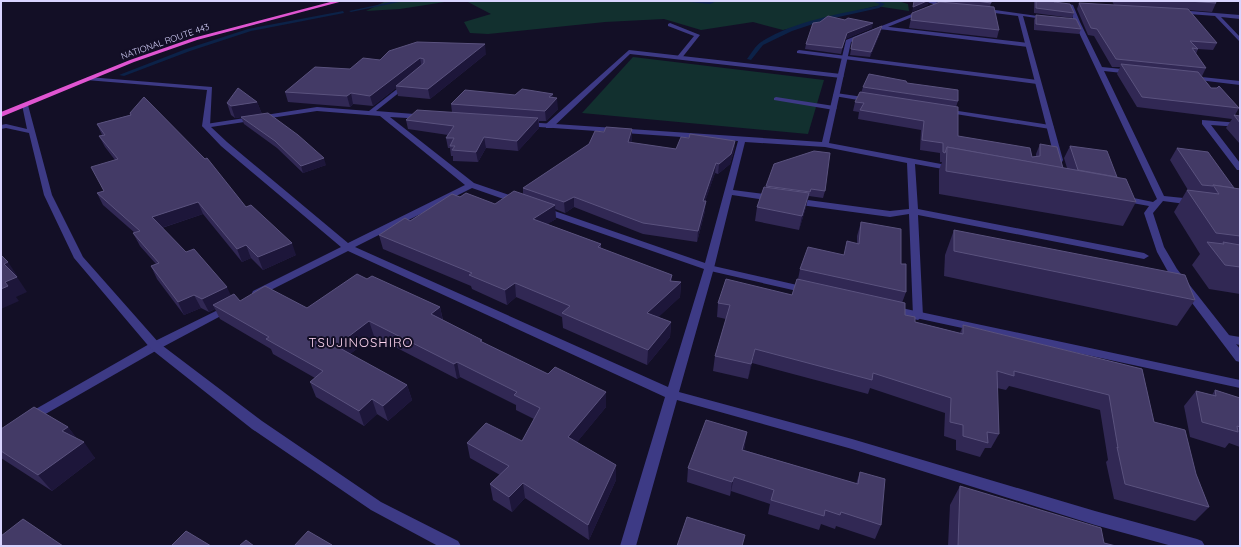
<svg xmlns="http://www.w3.org/2000/svg" width="1241" height="547" font-family="Quicksand,sans-serif">
  <style>
    .green { fill: #12302f }
    .lines { fill: none; stroke-linecap: round; stroke-linejoin: round }
    .stream { fill: #0c2248; fill-rule: evenodd }
    .service { fill: #3d3a85; fill-rule: evenodd }
    .minor { fill: #3d3a85; fill-rule: evenodd }
    .tertiary { fill: #3d3a85; fill-rule: evenodd }
    .trunk { fill: #e055d1; fill-rule: evenodd }
    .wall { fill: #312854 }
    .shaded-wall { fill: #1d163a }
    .building { fill: #433a66; stroke: #5a527e }
    .labels { text-anchor: middle; dominant-baseline: central; stroke-width: 4; stroke-linejoin: round; paint-order: stroke }
    .far-street-label { font-size: 9px; fill: #d9d4ff; stroke: #130f26 }
    .quarter-label { font-size: 13px; letter-spacing: 1px; fill: #ffd6f0; stroke: #130f26 }
  </style>
  <rect width="100%" height="100%" fill="#130f26"/>
  <g class="green">
    <path d="M386,1H451L400,9L366,11Z"/>
    <path d="M466,1H898L908,4L909,11L876,6L783,30L753,22L701,30L664,19L605,22L488,34L470,33L464,22L491,14Z"/>
    <path d="M633,57L824,80L808,134L582,113Z"/>
  </g>
  <g class="lines">
    <g class="stream">
      <path d="M396,1H404L351,12L349,11Z"/>
      <path d="M679,1H717L710,4Z"/>
      <path d="M871,1H877L885,4L879,8L825,20L792,31L763,45L751,60L747,59C751,54 755,46 761,42C794,21 839,14 877,6L880,4Z"/>
      <path d="M343,11L344,13L251,31L190,51L124,76L119,75L186,49L248,29Z"/>
    </g>
    <g class="service">
      <path d="M881,26L1028,43L1031,45L1028,47L879,29V27Z"/>
      <path d="M629,50L841,74L844,76L841,78L630,54L552,128H546V124Z"/>
      <path d="M799,50L1037,80L1040,82L1037,84L797,53V51Z"/>
      <path d="M88,77L212,87L210,126L206,128L202,126L207,90L86,80L85,79Z"/>
      <path d="M836,93L870,98L873,100L870,102L834,96L833,95Z"/>
      <path d="M776,97L834,106L837,108L834,110L774,100V98Z"/>
      <path d="M945,109L1050,125L1054,127L1050,129L943,112V110Z"/>
      <path d="M709,265L806,287L811,290L806,293L706,270L704,268L706,266Z"/>
      <path d="M892,306L1240,380V388L888,312L887,310L888,308Z"/>
      <path d="M1228,335L1240,337V345L1224,342L1222,339L1224,336Z"/>
    </g>
    <g class="minor">
      <path d="M923,1H932L950,6L947,8Z"/>
      <path d="M1069,4L1073,5L1080,22L1102,67L1131,70L1134,72L1131,74L1104,71L1164,196L1193,199L1197,202L1193,205L1163,201L1153,213L1164,247L1177,269L1240,349V362L1236,361L1167,270L1157,252L1144,213L1149,206L1121,201L1120,199L1124,196L1153,202L1157,199L1074,22Z"/>
      <path d="M981,8L1052,18L1049,20L1023,16L1063,160L1062,162H1056L1055,160L1018,16L979,11Z"/>
      <path d="M922,10L927,11L851,42L829,143L957,167L958,169L954,171L915,164L918,209L1144,253L1149,256L1144,259L918,215L923,316L918,320L914,319L913,316L909,214L890,217L793,204L789,201L793,198L890,211L909,209L907,163L825,147L745,142L733,190L773,195L777,198L773,201L732,195L714,268L679,392L852,439L1095,511L1197,539L1202,541L1205,546H1172L1095,525L852,449L677,400L636,546H620L665,397L348,251L261,295H253L252,293L253,291L341,247L221,146L202,126L206,124L317,107L369,111L406,82H410V84L376,111L427,115V119H424L390,117L474,183L521,199L522,201L518,204L515,203L472,188L355,247L668,387L704,269L540,212L539,210L543,207L546,208L705,263L738,141L525,126L521,124L525,122L822,142L846,40ZM317,111L380,116L465,185L348,243L227,142L211,127Z"/>
      <path d="M1178,10L1240,15V19L1221,17L1240,37V42L1215,16L1176,13Z"/>
      <path d="M670,23L700,35L681,59L676,58L694,36L668,26V24Z"/>
      <path d="M1192,76L1240,81V85L1190,79L1189,78Z"/>
      <path d="M1202,120L1240,123V127L1211,125L1240,163V170H1237L1202,124Z"/>
      <path d="M228,305L232,306L233,308L232,310L159,349L35,420L31,422L27,420L25,417L27,414L151,343Z"/>
    </g>
    <path class="tertiary" d="M25,103L28,105L52,195L83,257L159,343L262,421L381,502L458,541L461,546H438L371,510L252,429L151,349L74,258L44,195L29,133L6,128L1,129V125L6,124L27,129L22,105Z"/>
    <path class="trunk" d="M334,1H343L197,40L134,62L1,117V112L130,60L193,38Z"/>
  </g>
  <g class="wall">
    <path d="M935,1H991V3L990,7L999,30L997,38L909,28L912,13L940,2Z"/>
    <path d="M1034,1H1054V2L1074,13L1072,18L1034,13Z"/>
    <path d="M1112,1H1215L1216,3L1212,12L1188,10L1217,43L1213,50L1198,49L1196,54L1206,68L1202,76L1211,88L1239,108L1235,115L1240,116V144L1226,128L1232,119L1137,107L1117,74L1120,67H1112L1094,36L1088,35L1077,9L1079,3L1114,5Z"/>
    <path d="M1036,15L1081,29L1079,34L1034,30V20Z"/>
    <path d="M872,28L845,39L841,54L805,49L806,44Z"/>
    <path d="M881,31L870,57L850,55L853,38Z"/>
    <path d="M486,54L430,99L398,96L396,88L373,106L353,104L350,107L288,102L285,92L350,69L380,60Z"/>
    <path d="M863,87L958,101L956,107L958,136L1032,157L1036,156V154L1040,144L1063,168H1067L1064,158L1070,146L1117,177L1136,202L1123,226L939,194V170L942,162H940V153L920,150L921,130L858,119L859,112L853,111L855,102L861,93Z"/>
    <path d="M553,94V98L558,109L546,121H539V128L518,151L486,148L478,162L453,161V156H451L450,148H448L446,138L448,135L408,129L406,120L452,112L451,104L515,95Z"/>
    <path d="M257,102L262,114L235,118L231,115L227,103Z"/>
    <path d="M130,113L246,207L296,255L263,270L251,258L242,262L203,214L162,228L186,252L231,296L240,301L307,308L367,279L440,307L443,320L482,340V342L606,407L577,442L616,480L589,540L525,498L512,512L493,500L490,484L500,475L470,458L467,443L522,441L534,419L516,410V405L460,377L457,379L374,336L350,354L407,385L412,400L388,421L377,414L364,426L316,397L310,382L315,378L273,354L271,349L220,319L215,309L209,312L201,308L184,315L157,279L151,266L156,264L140,246L133,233H135L103,205L97,193L104,191L115,160L105,147L99,136L102,135L97,124L130,115Z"/>
    <path d="M241,117L326,165L303,173L277,148L244,124Z"/>
    <path d="M689,138L735,141L734,151L730,164L718,174L715,173L705,201V211L697,242L643,234L574,207L565,213L555,209L556,219L547,224L601,244V249L672,275V281L681,282L680,297L658,317L671,322L670,337L647,365L563,328L562,317L516,297L507,305L472,289L471,286L383,249L379,235L460,197L495,204L523,195V188L632,139L631,143L676,149Z"/>
    <path d="M1177,148L1234,188L1240,189V294L1209,289L1192,265L1200,254L1174,212L1187,190H1188L1170,160Z"/>
    <path d="M774,164L825,191L823,198L809,196L808,199V198L806,207L799,230L755,221L757,207L766,187Z"/>
    <path d="M861,222L901,264L906,292L902,303L905,315L915,322L960,333L963,325L1142,369L1154,422L1196,474L1209,507L1195,521L1114,499L1106,462L1108,460L1100,410L1009,386L1006,390L997,388L999,434L991,448H985L980,457L956,450V440L944,436L945,413L870,388L868,394L752,363L748,379L713,371L715,356L726,319L717,317L718,303L792,295L798,279L800,269L844,255L857,243V236Z"/>
    <path d="M954,230L1195,300L1177,326L944,276L945,255Z"/>
    <path d="M1215,390L1240,398V447L1229,443L1225,448L1190,437L1184,406L1196,391L1212,395Z"/>
    <path d="M68,427L77,439L95,458L52,491L1,458V429Z"/>
    <path d="M745,446L744,450L856,484L860,472L881,525L875,539L836,526L835,529L821,524L819,530L768,514L770,504L731,491L730,496L687,482L688,468Z"/>
    <path d="M960,486L1104,543L1116,546H948L950,505Z"/>
  </g>
  <g class="shaded-wall">
    <path d="M927,1H929L928,5L912,12L913,7Z"/>
    <path d="M873,23L872,28L845,39L841,54L847,33Z"/>
    <path d="M882,26L881,31L870,57L871,52Z"/>
    <path d="M485,44L486,54L430,99L428,89Z"/>
    <path d="M420,58L422,68L396,86V88L373,106L370,96Z"/>
    <path d="M351,93L353,104L350,107L347,96Z"/>
    <path d="M553,94L554,102L557,98L558,109L546,121L545,111L549,97Z"/>
    <path d="M257,102L262,114L235,118L231,106Z"/>
    <path d="M538,118L539,128L518,151L517,141Z"/>
    <path d="M632,129V139L628,152V142Z"/>
    <path d="M484,137L486,148L478,162L476,152Z"/>
    <path d="M735,141L734,151L730,164L718,174L719,164Z"/>
    <path d="M324,158L326,165L303,173L301,166Z"/>
    <path d="M716,163L715,173L702,211L703,201Z"/>
    <path d="M809,193L806,207L799,230L802,216Z"/>
    <path d="M574,197V207L565,213L564,202Z"/>
    <path d="M706,201L705,211L697,242L698,231Z"/>
    <path d="M198,202L203,214L158,229L152,217Z"/>
    <path d="M555,205L556,219L534,232L533,219Z"/>
    <path d="M292,243L296,255L263,270L258,257Z"/>
    <path d="M246,245L251,258L242,262L237,249Z"/>
    <path d="M8,262L18,277H17L27,292L16,297L19,301L1,309V289L5,282L4,264Z"/>
    <path d="M672,275L671,289L681,282L680,297L647,328V313L670,281Z"/>
    <path d="M515,283L516,297L507,305L505,290Z"/>
    <path d="M227,287L233,300L213,305L215,309L209,312L202,299Z"/>
    <path d="M194,295L201,308L184,315L178,302Z"/>
    <path d="M440,307L443,322L431,314Z"/>
    <path d="M369,321L374,336L341,361L336,346Z"/>
    <path d="M671,322L670,337L647,365L648,350Z"/>
    <path d="M755,349L752,363L748,379L751,364Z"/>
    <path d="M457,362L460,377L457,379L454,364Z"/>
    <path d="M407,385L412,400L388,421L383,406Z"/>
    <path d="M606,392V407L569,452L568,437Z"/>
    <path d="M372,399L377,414L364,426L359,411Z"/>
    <path d="M68,427L80,442L62,431Z"/>
    <path d="M747,432L745,446L739,464L742,450Z"/>
    <path d="M84,442L95,458L52,491L38,475Z"/>
    <path d="M616,465V480L589,540L588,525Z"/>
    <path d="M734,477L731,491L730,496L732,482Z"/>
    <path d="M523,483L525,498L512,512L509,497Z"/>
  </g>
  <g class="building">
    <path d="M914,1H927L913,7Z"/>
    <path d="M976,1H991V3Z"/>
    <path d="M1036,1H1054V2L1070,4L1074,13L1036,8Z"/>
    <path d="M1188,1H1215L1216,3Z"/>
    <path d="M940,2L994,7L999,30L911,20L912,13Z"/>
    <path d="M1079,3L1188,9L1217,43L1190,41L1198,49L1192,48L1206,68L1116,59L1097,29L1091,28Z"/>
    <path d="M1036,15L1076,19L1081,29L1036,24Z"/>
    <path d="M828,16L845,20L848,18L873,23L847,33L842,48L806,44L813,23L820,22Z"/>
    <path d="M882,26L871,52L851,49L853,38Z"/>
    <path d="M417,42L485,44L428,89L396,86L424,63V59L420,58L370,96L351,93L347,96L285,92L315,67L350,69L363,58L380,60L389,51Z"/>
    <path d="M1121,64L1198,72L1211,88H1217L1219,86L1239,108L1142,97Z"/>
    <path d="M869,74L906,81L907,83L958,90V101L863,87Z"/>
    <path d="M238,88L257,102L231,106L227,103Z"/>
    <path d="M522,89L553,94L549,97L557,98L545,111L451,104L465,90L515,95Z"/>
    <path d="M860,92L958,107V136L1030,148L1032,157L1040,156V144L1057,147L1063,168L947,147L945,153L943,152V143L922,140L924,121L860,110L864,103L855,102Z"/>
    <path d="M144,97L205,159L207,158L246,207L251,205L292,243L258,257L246,245L237,249L198,202L152,217L186,252L194,249L227,287L202,299L194,295L178,302L151,266L159,263L133,233L140,231L97,193L104,191L91,167L118,159L99,136L105,135L97,124L131,115L130,113Z"/>
    <path d="M417,110L538,118L517,141L484,137L476,152L452,150L455,146H450L454,138H446L454,126L406,120Z"/>
    <path d="M268,113L298,135L324,158L301,166L275,141L241,117Z"/>
    <path d="M1234,115L1240,116V123Z"/>
    <path d="M606,127L632,129L628,142L676,149L681,137L689,138L690,134L735,141L731,154L719,164L716,163L703,201H706L698,231L643,223L574,197L564,202L523,188L589,144L595,131L604,132Z"/>
    <path d="M1070,146L1107,151L1117,177L1078,170Z"/>
    <path d="M947,147L1126,179L1136,202L946,171Z"/>
    <path d="M1177,148L1208,152L1234,188L1213,185V186L1202,185Z"/>
    <path d="M814,151L830,153L825,191L811,189L810,192L766,186L774,164Z"/>
    <path d="M1213,185L1240,189V236L1216,233L1187,190L1219,194Z"/>
    <path d="M764,187L809,193L802,216L757,207Z"/>
    <path d="M514,191L555,205L533,219L601,244L598,247L672,275L670,281L681,282L647,313L671,322L648,350L562,313L570,306L515,283L505,290L469,275L472,273L379,235L405,218L410,221L452,194L460,197L466,193L495,204Z"/>
    <path d="M861,222L901,229V264H906V292L800,269L808,247L844,255L847,241L859,244Z"/>
    <path d="M954,230L1185,275L1195,300L954,251Z"/>
    <path d="M1207,242L1224,244L1223,242L1240,245V267L1225,265Z"/>
    <path d="M1,255L8,262L4,264L17,277L5,282L8,286L1,289Z"/>
    <path d="M357,274L367,279L372,276L440,307L431,314L482,340L480,341L548,374L555,367L606,392L568,437L616,465L588,525L523,483L509,497L490,484L509,466L467,443L486,423L522,441L540,408L514,395L517,392L457,362L454,364L369,321L336,346L407,385L383,406L372,399L359,411L310,382L323,371L266,339L269,337L213,305L234,294L240,301L265,286L307,308Z"/>
    <path d="M726,279L792,295L797,279L905,303V315L915,317V322L963,334V325L1142,369L1154,422L1185,430L1196,474L1209,507L1125,484L1117,447L1118,448L1109,395L1014,371V376L997,371L999,434L987,432L988,443L963,436V425L950,422L951,398L873,373L872,380L755,349L751,364L715,356L730,305L718,303Z"/>
    <path d="M1215,390L1240,398V427L1237,426L1238,432L1202,422L1196,391L1216,396Z"/>
    <path d="M34,407L68,427L62,431L84,442L38,475L1,451V429Z"/>
    <path d="M706,420L747,432L742,450L858,484L860,472L885,479L881,525L841,512L840,515L825,510L824,516L771,500L774,490L734,477L732,482L688,468Z"/>
    <path d="M960,486L1101,528L1104,543L1116,546H958Z"/>
    <path d="M687,517L745,535L742,546H677Z"/>
    <path d="M23,519L63,546H1V536Z"/>
    <path d="M186,531L211,546H171Z"/>
    <path d="M308,531L332,545L330,546H294Z"/>
    <path d="M246,540L254,546H239Z"/>
  </g>
  <g class="labels">
    <g class="far-street-label">
      <text transform="translate(165 41) rotate(-19)">NATIONAL ROUTE 443</text>
    </g>
    <g class="quarter-label">
      <text x="361" y="342">TSUJINOSHIRO</text>
    </g>
  </g>
  <rect width="1241" height="547" fill="none" stroke="#d9d4ff" stroke-width="4"/>
</svg>
